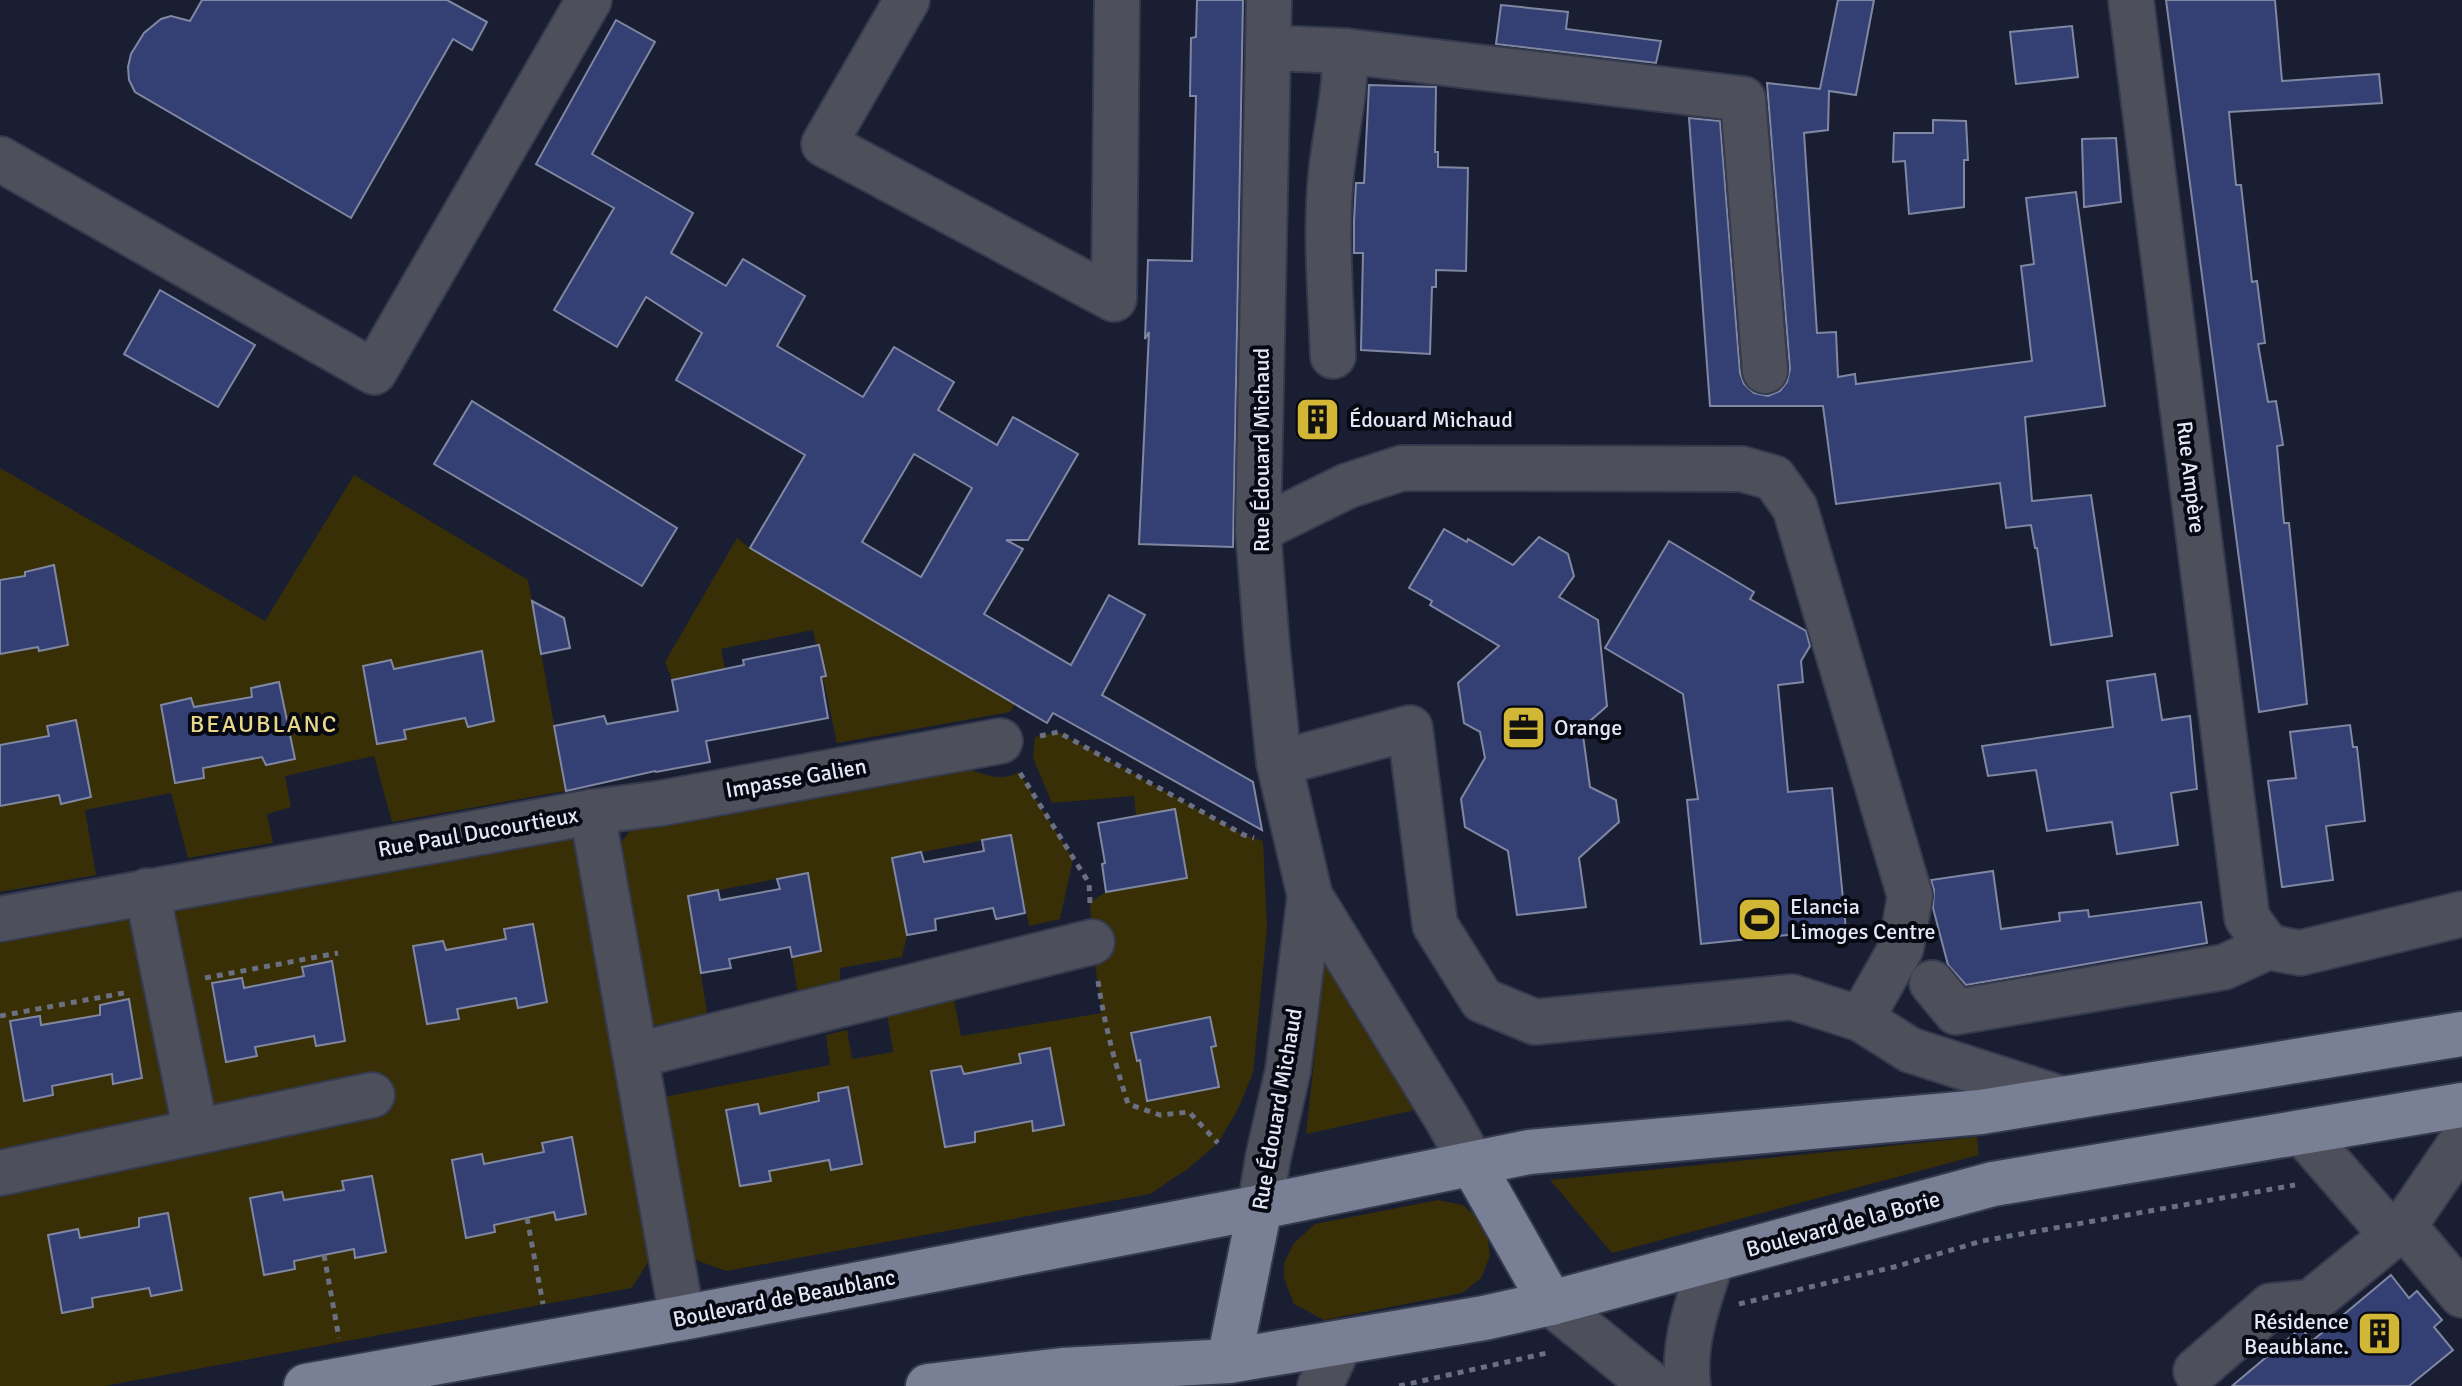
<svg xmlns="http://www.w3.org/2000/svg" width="2462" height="1386" font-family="Signika,sans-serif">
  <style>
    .green { fill: #382f07 }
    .building { fill: #343f73; stroke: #8087a2; stroke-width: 2; fill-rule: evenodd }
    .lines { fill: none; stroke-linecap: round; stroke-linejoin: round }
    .minor-casing { stroke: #353a4e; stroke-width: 48 }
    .major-casing { stroke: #353a4e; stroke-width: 48 }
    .path { stroke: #6a6f81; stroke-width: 5; stroke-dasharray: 6 6; stroke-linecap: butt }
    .minor { stroke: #4d505b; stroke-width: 44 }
    .major { stroke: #797f95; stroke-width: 44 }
    .labels { text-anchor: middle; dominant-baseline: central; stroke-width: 8; stroke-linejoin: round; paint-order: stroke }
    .poi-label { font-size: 22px; fill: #e3e7f6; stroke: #070912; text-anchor: start }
    .street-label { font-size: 22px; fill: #e3e7f6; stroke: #070912 }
    .neighbourhood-label { font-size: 24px; letter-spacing: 2px; fill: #ead88a; stroke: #070912 }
  </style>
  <rect width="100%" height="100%" fill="#191e33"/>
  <g class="green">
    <path d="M0,468L265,621L354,475L528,580L566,791L392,822L374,756L285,776L291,807L267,814L273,843L188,858L171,793L85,810L96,875L0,892Z"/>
    <path d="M737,538L750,548L1015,704L1010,712L837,743L813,630L721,649L732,702L694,676L672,680L665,662Z"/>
    <path d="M1058,732L1244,835L1263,841L1267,928L1253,1073L1238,1109L1218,1143L1189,1168L1150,1194L726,1271L693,1259L663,1097L830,1065L826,1035L847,1030L852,1059L893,1052L884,994L950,978L961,1036L1102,1013L1092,942L1090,902L1106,892L1186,878L1182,848L1168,811L1136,816L1134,796L1052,803L1033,758L1035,737Z"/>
    <path d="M968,769C985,774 1002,783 1019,772L1073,859L1060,919L1029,926L1011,835L892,858L907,935L902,957L840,968V991L799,1001L792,957L821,951L808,873L688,896L708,1018L651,1031L619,845L630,831Z"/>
    <path d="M563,832L577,843L656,1249L632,1288L105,1386H0V938Z"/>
    <path d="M1327,943L1415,1110L1306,1134Z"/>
    <path d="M1977,1137L1979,1155L1612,1253L1550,1180Z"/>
    <path d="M1438,1200L1463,1205L1486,1225L1490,1256L1481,1278L1462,1293L1324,1320L1294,1304L1284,1278V1263L1294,1243L1315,1224Z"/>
  </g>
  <g class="building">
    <path d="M202,0H447L487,22L472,50L453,39L351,218L135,92L129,80L128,67L131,54L144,33L161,19L171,16L190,21Z"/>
    <path d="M1197,0H1243L1233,547L1139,544L1149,332L1145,339L1148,260L1192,261L1196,96H1190L1191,38L1196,37Z"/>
    <path d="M1838,0H1874L1856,95L1829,91L1828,130L1804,133L1817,333L1836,332L1838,377L1855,374L1856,384L2032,361L2021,266L2034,264L2026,198L2076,192L2105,406L2025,417L2032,501L2091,495L2112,636L2051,645L2037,548H2035L2031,525L2006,528L2000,483L1836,504L1823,406H1710L1689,118L1720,121L1740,373L1744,384L1754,393L1768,396L1780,391L1787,382L1790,369L1767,83L1820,89Z"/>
    <path d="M2166,0H2275L2282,81L2379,74L2382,103L2229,112L2236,185H2241L2252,282L2257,281L2265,343L2258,344L2268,402L2276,401L2283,445L2277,446L2284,523H2289L2307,704L2259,712Z"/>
    <path d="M1501,5L1568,12L1566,29L1661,41L1656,63L1496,44Z"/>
    <path d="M616,20L655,42L592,154L693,213L671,253L726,286L743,259L805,296L777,346L863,397L894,347L954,382L938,410L997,445L1013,417L1078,454L1028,540H1006L1023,549L984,614L1071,665L1109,595L1145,615L1102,695L1253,782L1262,830L1053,713L1047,723L750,548L805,455L676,380L702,333L646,297L617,347L554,310L614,208L536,164ZM914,454L972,488L921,577L862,542Z"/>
    <path d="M2072,26L2078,77L2016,84L2010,32Z"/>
    <path d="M1369,85L1436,87L1435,152H1438V167L1468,168L1466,271L1436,270V287H1432L1430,354L1361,350L1363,253H1354V221L1356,183H1364Z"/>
    <path d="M1933,120L1966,121L1968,160H1964V207L1909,214L1905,161L1893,162L1894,133H1933Z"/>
    <path d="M2116,138L2121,202L2084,207L2082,139Z"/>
    <path d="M160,290L255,345L218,407L124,354Z"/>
    <path d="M472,401L677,528L642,586L434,464Z"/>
    <path d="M1444,529L1467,542L1468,539L1513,565L1539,537L1568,554L1574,576L1559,597L1598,620L1607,706L1582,728L1590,787L1616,800L1619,822L1579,858L1586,907L1517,915L1508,851L1465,827L1461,799L1485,758L1480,732L1464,723L1458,683L1499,646L1430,605L1432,601L1409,588Z"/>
    <path d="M1669,541L1754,592L1750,599L1806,631L1810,646L1801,661L1803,682L1778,685L1788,792L1832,788L1846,929L1701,944L1687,800L1698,799L1683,694L1605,648Z"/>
    <path d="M54,565L68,645L39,651L38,647L0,654V580L25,576V572Z"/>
    <path d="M532,601L564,618L570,648L541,654Z"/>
    <path d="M819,645L826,676L821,677L828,718L706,741L710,762L656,772L655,771L566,791L554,726L604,716L607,724L678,711L672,680L744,665L743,660Z"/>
    <path d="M482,651L494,721L468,727L465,718L404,730L406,739L377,744L363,666L391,660L394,669Z"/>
    <path d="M2155,674L2162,720L2190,716L2197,789L2171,793L2178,845L2117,854L2112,822L2047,831L2036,770L1988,776L1982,746L2113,727L2107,681Z"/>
    <path d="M279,682L295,759L266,765L262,757L203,768L204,778L175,783L161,705L191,698L194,707L252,697L251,688Z"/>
    <path d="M76,720L91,797L61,804L59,795L0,806V745L49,736L47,726Z"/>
    <path d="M2350,725L2353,747H2357L2365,821L2326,826L2333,880L2282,887L2268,781L2296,778L2290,732Z"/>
    <path d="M1175,809L1187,878L1106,892L1102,864L1105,863L1098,823Z"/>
    <path d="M1011,835L1025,913L996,919L993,908L935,919L936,930L907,935L892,858L921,852L924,862L984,851L982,840Z"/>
    <path d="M1993,871L2001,929L2060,921L2059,913L2088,910L2089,917L2201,902L2207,943L1966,985L1948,965L1933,908L1934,890L1931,880Z"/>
    <path d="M808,873L821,951L792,957L790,947L729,959L731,968L701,973L688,896L718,890L720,900L780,889L777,879Z"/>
    <path d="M533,924L547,1002L518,1008L516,998L457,1009L459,1019L427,1024L413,946L443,941L446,950L506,939L504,929Z"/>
    <path d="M332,961L345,1041L316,1046L314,1036L255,1047L257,1056L226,1062L212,983L242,978L244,988L304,976L302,967Z"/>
    <path d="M129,999L142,1078L113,1084L112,1074L52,1086L53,1095L24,1101L10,1021L40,1016L41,1025L100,1015V1005Z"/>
    <path d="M1210,1017L1216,1046L1211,1047L1219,1087L1147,1101L1140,1060L1137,1061L1131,1033Z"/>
    <path d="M1050,1048L1064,1125L1033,1131L1032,1121L975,1132V1142L945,1147L931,1071L961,1066L964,1074L1021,1063L1019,1054Z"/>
    <path d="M848,1087L862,1164L831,1170L829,1160L769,1171L771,1181L740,1186L726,1110L758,1104L760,1114L819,1101L818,1093Z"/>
    <path d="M572,1137L586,1214L556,1220L554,1212L494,1225L495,1232L466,1238L452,1160L482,1154L484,1164L544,1152L542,1143Z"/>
    <path d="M372,1176L386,1252L355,1258L354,1249L294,1261L295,1269L264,1275L250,1198L282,1192L284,1200L344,1190L342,1181Z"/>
    <path d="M168,1213L182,1290L151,1296L149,1288L92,1298L93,1307L62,1313L48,1235L78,1229L80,1238L139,1227V1218Z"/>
    <path d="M2391,1275L2409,1298L2417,1291L2442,1320L2434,1327L2453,1350L2409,1386H2232L2301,1328L2312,1341Z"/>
  </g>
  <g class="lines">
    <defs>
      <g id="minor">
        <path d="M907,0L824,144L1114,299L1117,0"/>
        <path d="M1269,0L1258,530L1267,646L1279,763L1310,896L1447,1119L1473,1165"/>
        <path d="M2131,0L2247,918L2268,947"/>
        <path d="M1269,48L1345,51L1743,99L1765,371"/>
        <path d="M0,159L374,372L589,0"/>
        <path d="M1333,356C1331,297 1325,235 1331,175C1335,134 1346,93 1345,51"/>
        <path d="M1258,530L1347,486L1402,468L1742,469L1774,478L1795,508L1910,896L1901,948L1861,1019"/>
        <path d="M1279,763L1410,728L1435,925L1482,1000L1535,1022L1792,997L1861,1019L1910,1050L2062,1099"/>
        <path d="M592,812L682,1318"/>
        <path d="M147,891L196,1132"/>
        <path d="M0,919L592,812L662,803L1000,741"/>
        <path d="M2268,947L2300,953L2462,914"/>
        <path d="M1932,983L1956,1012L2224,967L2268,947"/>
        <path d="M637,1055L1092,942"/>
        <path d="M2302,1132L2393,1236"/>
        <path d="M0,1173L372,1095"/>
        <path d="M1260,1207L1268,1158L1288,1070L1310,896"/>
        <path d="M2404,1226L2462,1141"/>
        <path d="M1551,1303L1653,1386"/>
        <path d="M2196,1371L2271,1306L2311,1302L2404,1226L2462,1295"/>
        <path d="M1320,1386L1340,1343"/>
        <path d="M1688,1386C1682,1343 1699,1300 1712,1259"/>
      </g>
      <g id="major">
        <path d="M1473,1165L1551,1303"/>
        <path d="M1229,1361L1260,1207"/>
        <path d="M306,1386L682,1318L1260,1207L1529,1152L1981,1112L2462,1034"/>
        <path d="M928,1386L1062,1370L1229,1361L1484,1318L1551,1303L1993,1184L2462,1105"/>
      </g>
    </defs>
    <use href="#minor" class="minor-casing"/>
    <use href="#major" class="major-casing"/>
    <g class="path">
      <path d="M1040,736L1058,732L1244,835L1254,838"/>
      <path d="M1020,773L1089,883L1090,903"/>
      <path d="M205,978L338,953"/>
      <path d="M1098,981C1104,1023 1115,1063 1128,1104L1160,1115L1189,1112L1218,1143"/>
      <path d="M0,1016L129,992"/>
      <path d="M527,1218L543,1304"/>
      <path d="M324,1255L339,1338"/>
      <path d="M1739,1304L1894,1267L1982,1241L2295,1185"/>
      <path d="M1399,1386L1547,1353"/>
    </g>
    <use href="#minor" class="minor"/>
    <use href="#major" class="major"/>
  </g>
  <defs>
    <symbol id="building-square" viewBox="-11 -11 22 22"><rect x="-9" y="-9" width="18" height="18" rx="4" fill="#d2b736" stroke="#070912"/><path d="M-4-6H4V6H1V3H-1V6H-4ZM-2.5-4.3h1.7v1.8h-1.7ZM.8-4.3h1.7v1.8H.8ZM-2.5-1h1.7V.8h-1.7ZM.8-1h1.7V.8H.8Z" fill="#111"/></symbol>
    <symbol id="office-square" viewBox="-11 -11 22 22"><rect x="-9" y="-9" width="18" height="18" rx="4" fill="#d2b736" stroke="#070912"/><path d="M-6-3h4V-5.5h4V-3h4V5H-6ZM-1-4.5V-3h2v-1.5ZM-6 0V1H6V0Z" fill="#111"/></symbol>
    <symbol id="stadium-square" viewBox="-11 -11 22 22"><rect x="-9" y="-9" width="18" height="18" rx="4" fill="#d2b736" stroke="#070912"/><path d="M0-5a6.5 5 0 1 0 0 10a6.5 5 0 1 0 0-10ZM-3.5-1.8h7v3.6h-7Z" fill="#111"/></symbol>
  </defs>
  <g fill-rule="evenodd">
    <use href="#building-square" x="1292" y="394" width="51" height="51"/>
    <use href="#office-square" x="1498" y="702" width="51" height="51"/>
    <use href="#stadium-square" x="1734" y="894" width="51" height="51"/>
    <use href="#building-square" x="2354" y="1308" width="51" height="51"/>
  </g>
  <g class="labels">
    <g class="poi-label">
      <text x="1349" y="419">Édouard Michaud</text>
      <text x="1554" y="727">Orange</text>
      <text x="1790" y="906">Elancia<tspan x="1790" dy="25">Limoges Centre</tspan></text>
      <text x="2349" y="1321" text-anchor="end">Résidence<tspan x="2349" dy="25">Beaublanc.</tspan></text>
    </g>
    <g class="street-label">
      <text transform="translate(1261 450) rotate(-90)">Rue Édouard Michaud</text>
      <text transform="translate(2191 477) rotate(83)">Rue Ampère</text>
      <text transform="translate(796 778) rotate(-10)">Impasse Galien</text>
      <text transform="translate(478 832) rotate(-10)">Rue Paul Ducourtieux</text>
      <text transform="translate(1277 1109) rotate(-80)">Rue Édouard Michaud</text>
      <text transform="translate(1843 1224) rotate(-15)">Boulevard de la Borie</text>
      <text transform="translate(784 1298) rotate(-11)">Boulevard de Beaublanc</text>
    </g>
    <g class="neighbourhood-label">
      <text x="264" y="724">BEAUBLANC</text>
    </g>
  </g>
</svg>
